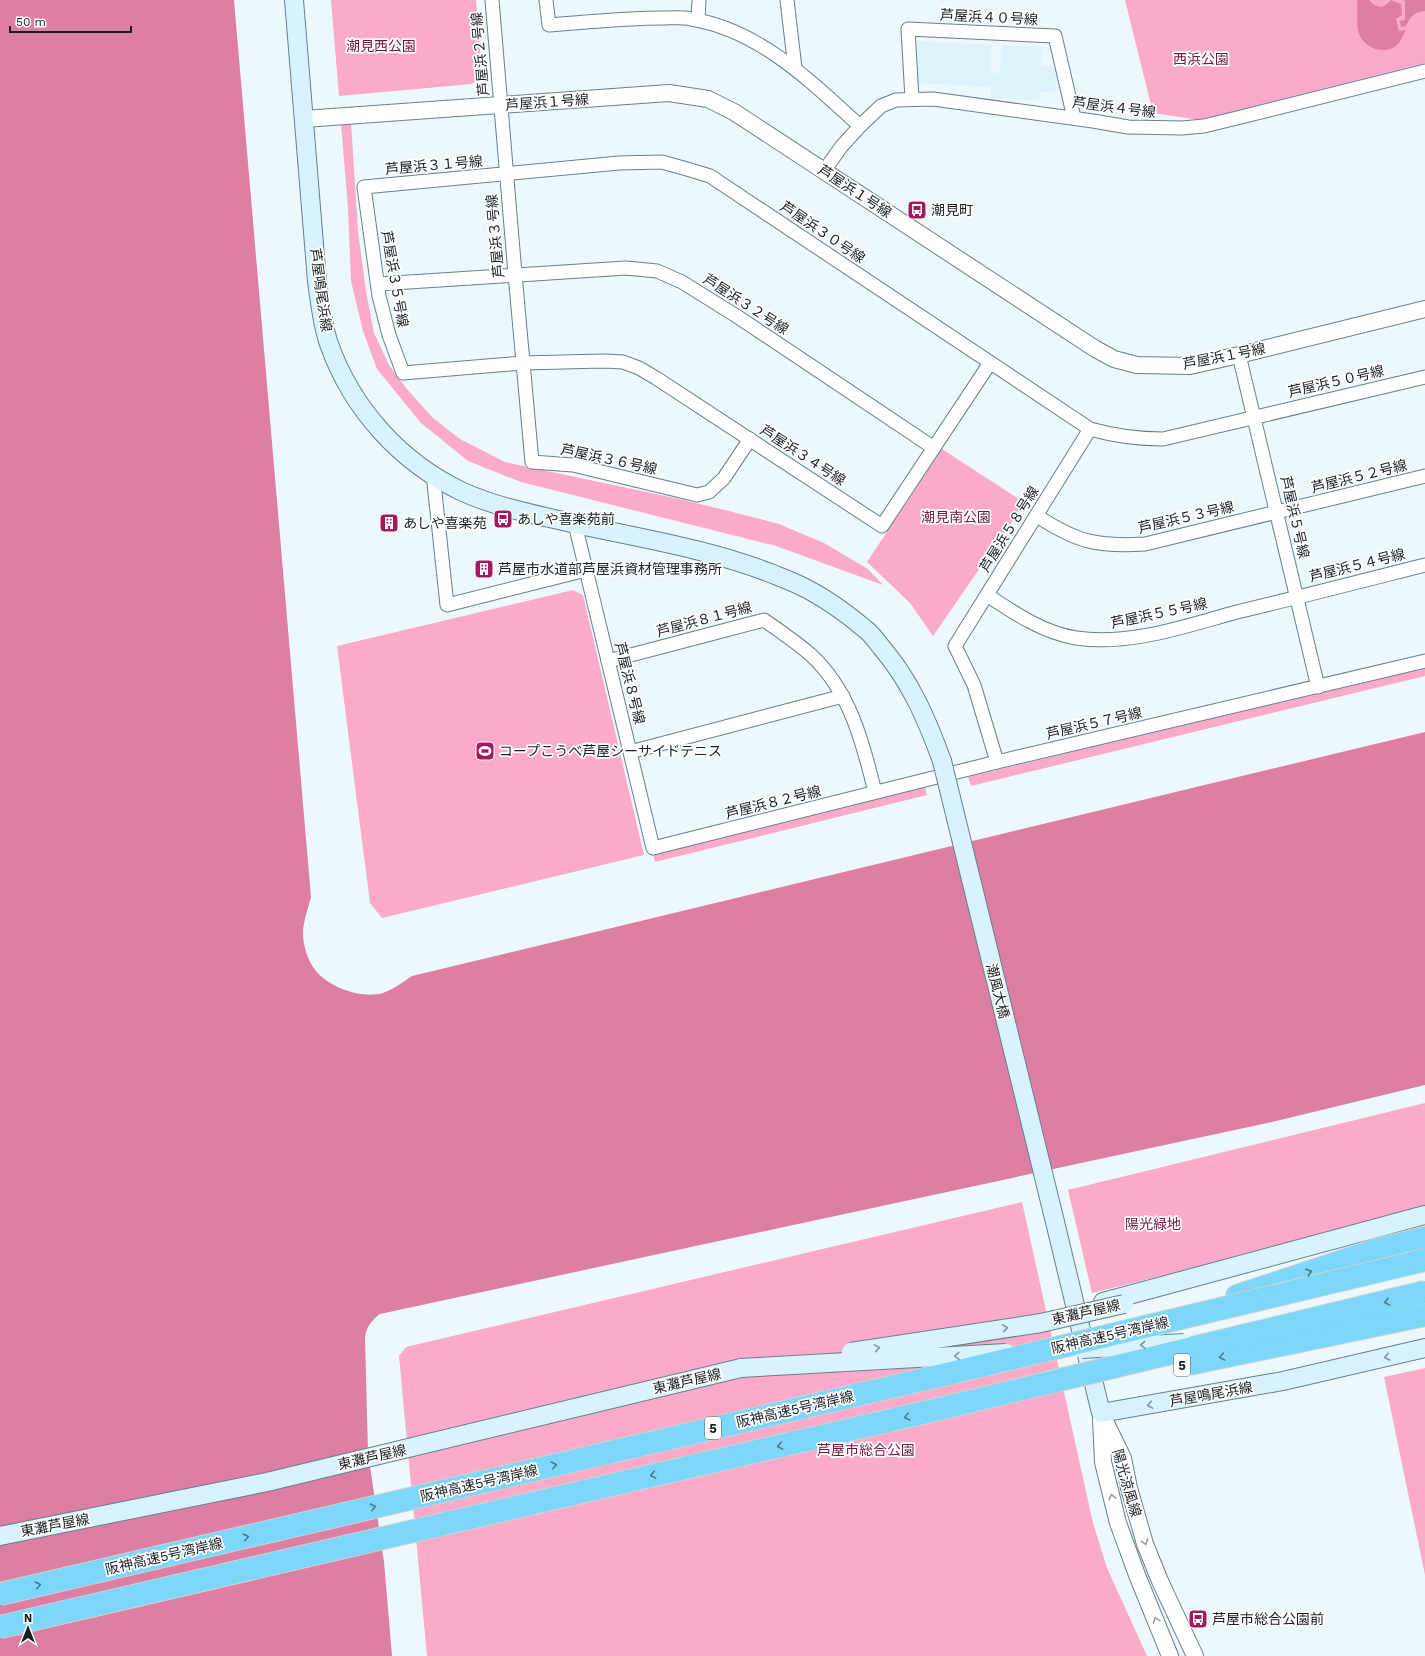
<svg xmlns="http://www.w3.org/2000/svg" width="1425" height="1656" font-family="'Work Sans','Noto Sans JP',sans-serif">
  <style>
    .built { fill: #ddf3fc }
    .green { fill: #fbabc9 }
    .water { fill: #dd7ea4 }
    .lines { fill: none; stroke-linecap: round; stroke-linejoin: round }
    .minor-casing { stroke: #66808a; stroke-width: 15 }
    .tertiary-casing { stroke: #66808a; stroke-width: 18 }
    .secondary-casing { stroke: #66808a; stroke-width: 20 }
    .motorway-casing { stroke: #d0d2d3; stroke-width: 24 }
    .minor { stroke: #fff; stroke-width: 13 }
    .tertiary { stroke: #fff; stroke-width: 16 }
    .secondary { stroke: #d8f3fd; stroke-width: 18 }
    .motorway { stroke: #7dd7f9; stroke-width: 22 }
    .secondary-bridge-casing { stroke: #66808a; stroke-width: 20; stroke-linecap: butt }
    .motorway-bridge-casing { stroke: #d0d2d3; stroke-width: 24; stroke-linecap: butt }
    .secondary-bridge { stroke: #d8f3fd; stroke-width: 18 }
    .motorway-bridge { stroke: #7dd7f9; stroke-width: 22 }
    .oneway { stroke: #4a7c8e }
    .oneway2 { stroke: #81949b }
    .oneway3 { stroke: #969b9c }
    .labels { text-anchor: middle; dominant-baseline: central; stroke-width: 3.5; stroke-linejoin: round; paint-order: stroke }
    .shield { fill: #fff; stroke: #5c6366; stroke-width: 1 }
    .shield-label { font-size: 13px; font-weight: bold; fill: #162024 }
    .street-label { font-size: 14px; fill: #162024; stroke: #fff }
    .park-label { font-size: 14px; fill: #6d1842; stroke: #fff }
    .poi-label { font-size: 14px; fill: #162024; stroke: #fff; text-anchor: start }
  </style>
  <rect width="100%" height="100%" fill="#edf8fc"/>
  <path class="built" d="M918,41L992,45L990,72L1000,73L1002,45L1042,47L1041,66L1057,67L1056,93L1039,92V100L991,98V87L916,83Z"/>
  <g class="green">
    <path d="M331,0H476L482,74L472,84L339,96Z"/>
    <path d="M1125,0H1425V63L1200,120L1153,113Z"/>
    <path d="M351,122L358,231L366,291L374,333L389,365L406,388L433,418L460,439L505,462L670,497L729,511L779,524L824,543L868,569L883,585L776,546L521,482L468,461L421,423L377,369L363,331L351,281L348,208L341,124Z"/>
    <path d="M942,449L1025,503L933,636L910,603L867,562Z"/>
    <path d="M573,590L583,595L644,855L382,918L370,903L337,646Z"/>
    <path d="M1425,667V676L971,786L968,777Z"/>
    <path d="M925,786L927,795L655,862L653,853Z"/>
    <path d="M1425,1103V1211L1092,1293L1068,1190Z"/>
    <path d="M1022,1202L1093,1523L1107,1568L1147,1656H427L399,1356L406,1347Z"/>
    <path d="M1425,1368V1575L1384,1377Z"/>
  </g>
  <g class="water">
    <path d="M0,0H234L311,897C308,909 303,922 303,933C303,946 308,961 316,971C330,988 362,999 383,993C394,989 403,982 412,976L1425,732V1085L1272,1122L380,1314C371,1321 366,1327 365,1338L368,1452L384,1562L392,1656H0Z"/>
    <path d="M1357,0H1369L1374,5L1382,7L1387,4L1391,0L1401,4L1402,15L1396,19L1399,31L1406,30C1403,34 1401,41 1398,44C1386,56 1365,49 1359,34C1356,26 1358,9 1357,0Z"/>
    <path d="M1403,0H1425V11C1414,12 1411,16 1406,26L1401,27L1400,21L1405,20V1Z"/>
  </g>
  <g class="lines">
    <defs>
      <g id="minor">
        <path d="M492,0L515,274L532,462L573,465L697,495L709,492L724,478L750,439"/>
        <path d="M546,0L549,25C587,22 626,18 664,18C673,18 683,17 691,19C760,30 811,82 860,126"/>
        <path d="M787,0L795,68"/>
        <path d="M698,20L699,0"/>
        <path d="M912,99L908,29L1055,36L1074,118"/>
        <path d="M824,171L841,147L860,126L881,106L896,100L933,99L1093,121L1128,127L1182,128L1204,126L1241,117L1425,71"/>
        <path d="M378,284L626,268L657,271L682,282L738,317L934,448"/>
        <path d="M1239,355L1318,687"/>
        <path d="M990,363L882,526L656,378L639,368L623,362L604,361L523,363L403,373L389,335L379,296L364,187L619,163L662,162L687,169L710,176L1090,429C1115,436 1137,439 1163,439L1425,377"/>
        <path d="M1090,429L955,646L974,685L997,762L1425,661"/>
        <path d="M433,474L447,605L586,570"/>
        <path d="M1037,516C1077,542 1097,547 1145,544L1425,476"/>
        <path d="M575,524L630,752L843,696"/>
        <path d="M987,595C1014,613 1044,633 1076,638C1130,646 1185,626 1237,612C1300,597 1362,581 1425,565"/>
        <path d="M608,661L764,620C780,631 796,642 811,655C850,691 863,743 875,792"/>
        <path d="M630,752L653,848L997,762"/>
      </g>
      <g id="tertiary">
        <path d="M304,119L669,93L708,99L734,112L1094,348L1114,359L1137,365L1190,366L1239,355L1425,309"/>
        <path d="M1101,1413L1123,1458L1129,1488L1145,1544L1160,1581L1195,1656"/>
        <path d="M1101,1419L1103,1462L1118,1523L1137,1575L1170,1656"/>
      </g>
      <g id="secondary">
        <path d="M294,0L317,281C320,302 322,324 329,344C352,409 401,463 463,492C492,505 523,512 554,519C625,536 701,546 770,573C780,577 791,581 801,586C824,597 846,613 865,629C872,634 877,642 882,648C911,682 927,720 942,761"/>
        <path d="M1055,1222L1101,1413L1283,1381L1425,1348"/>
        <path d="M1103,1302L1425,1215"/>
        <path d="M0,1536L267,1482L741,1368"/>
      </g>
      <path id="motorway" d="M1237,1296L1376,1250L1425,1238"/>
    </defs>
    <use href="#minor" class="minor-casing"/>
    <use href="#tertiary" class="tertiary-casing"/>
    <use href="#secondary" class="secondary-casing"/>
    <use href="#motorway" class="motorway-casing"/>
    <use href="#minor" class="minor"/>
    <use href="#tertiary" class="tertiary"/>
    <use href="#secondary" class="secondary"/>
    <use href="#motorway" class="motorway"/>
    <defs>
      <g id="secondary-bridge">
        <path d="M942,761L1055,1222"/>
        <path d="M1082,1349L1184,1343"/>
        <path d="M851,1352L1041,1323L1124,1304"/>
        <path d="M741,1368L1006,1353"/>
      </g>
      <g id="motorway-bridge">
        <path d="M1189,1364L1425,1315"/>
        <path d="M0,1594L930,1378L1425,1260"/>
        <path d="M0,1627L939,1409L1425,1292"/>
      </g>
    </defs>
    <use href="#secondary-bridge" class="secondary-bridge-casing"/>
    <use href="#motorway-bridge" class="motorway-bridge-casing"/>
    <use href="#secondary-bridge" class="secondary-bridge"/>
    <use href="#motorway-bridge" class="motorway-bridge"/>
  </g>
  <defs><path id="oneway-chevron" d="M-2-3.5L2.5 0L-2 3.5" fill="none" stroke-width="1.6" stroke-linecap="round" stroke-linejoin="round"/></defs>
  <g class="oneway">
    <use href="#oneway-chevron" transform="translate(1309 1272) rotate(-18)"/>
    <use href="#oneway-chevron" transform="translate(1387 1302) rotate(167)"/>
    <use href="#oneway-chevron" transform="translate(1222 1357) rotate(168)"/>
    <use href="#oneway-chevron" transform="translate(907 1417) rotate(167)"/>
    <use href="#oneway-chevron" transform="translate(780 1446) rotate(167)"/>
    <use href="#oneway-chevron" transform="translate(554 1465) rotate(-13)"/>
    <use href="#oneway-chevron" transform="translate(653 1475) rotate(167)"/>
    <use href="#oneway-chevron" transform="translate(373 1507) rotate(-13)"/>
    <use href="#oneway-chevron" transform="translate(246 1537) rotate(-13)"/>
    <use href="#oneway-chevron" transform="translate(38 1585) rotate(-13)"/>
  </g>
  <g class="oneway2">
    <use href="#oneway-chevron" transform="translate(1005 1328) rotate(-9)"/>
    <use href="#oneway-chevron" transform="translate(1143 1345) rotate(177)"/>
    <use href="#oneway-chevron" transform="translate(877 1348) rotate(-9)"/>
    <use href="#oneway-chevron" transform="translate(957 1356) rotate(177)"/>
    <use href="#oneway-chevron" transform="translate(1387 1357) rotate(167)"/>
    <use href="#oneway-chevron" transform="translate(1150 1405) rotate(170)"/>
  </g>
  <g class="oneway3">
    <use href="#oneway-chevron" transform="translate(1112 1497) rotate(-104)"/>
    <use href="#oneway-chevron" transform="translate(1145 1542) rotate(72)"/>
    <use href="#oneway-chevron" transform="translate(1156 1620) rotate(-111)"/>
  </g>
  <defs>
    <symbol id="bus-square" viewBox="-11 -11 22 22"><rect x="-9" y="-9" width="18" height="18" rx="4" fill="#a21861" stroke="#fff"/><path d="M-5-6H5V4H4V6H2V4H-2V6H-4V4H-5ZM-3.5-4V0h7V-4ZM-3.5 1.2v1.5H-2V1.2ZM2 1.2v1.5H3.5V1.2Z" fill="#fff"/></symbol>
    <symbol id="building-square" viewBox="-11 -11 22 22"><rect x="-9" y="-9" width="18" height="18" rx="4" fill="#a21861" stroke="#fff"/><path d="M-4-6H4V6H1V3H-1V6H-4ZM-2.5-4.3h1.7v1.8h-1.7ZM.8-4.3h1.7v1.8H.8ZM-2.5-1h1.7V.8h-1.7ZM.8-1h1.7V.8H.8Z" fill="#fff"/></symbol>
    <symbol id="stadium-square" viewBox="-11 -11 22 22"><rect x="-9" y="-9" width="18" height="18" rx="4" fill="#a21861" stroke="#fff"/><path d="M0-5a6.5 5 0 1 0 0 10a6.5 5 0 1 0 0-10ZM-3.5-1.8h7v3.6h-7Z" fill="#fff"/></symbol>
  </defs>
  <g fill-rule="evenodd">
    <use href="#bus-square" x="906" y="199" width="22" height="22"/>
    <use href="#bus-square" x="492" y="508" width="22" height="22"/>
    <use href="#building-square" x="378" y="512" width="22" height="22"/>
    <use href="#building-square" x="473" y="558" width="22" height="22"/>
    <use href="#stadium-square" x="474" y="740" width="22" height="22"/>
    <use href="#bus-square" x="1187" y="1608" width="22" height="22"/>
  </g>
  <g class="labels">
    <g class="shield">
      <rect x="1174" y="1354" width="16" height="22" rx="3"/>
      <rect x="705" y="1417" width="16" height="22" rx="3"/>
    </g>
    <g class="shield-label">
      <text x="1182" y="1365">5</text>
      <text x="713" y="1428">5</text>
    </g>
    <g class="street-label">
      <text transform="translate(989 17) rotate(3)">芦屋浜４０号線</text>
      <text transform="translate(480 54) rotate(-95)">芦屋浜２号線</text>
      <text transform="translate(547 102) rotate(-4)">芦屋浜１号線</text>
      <text transform="translate(1114 107) rotate(7)">芦屋浜４号線</text>
      <text transform="translate(434 165) rotate(-5)">芦屋浜３１号線</text>
      <text transform="translate(855 191) rotate(33)">芦屋浜１号線</text>
      <text transform="translate(823 232) rotate(34)">芦屋浜３０号線</text>
      <text transform="translate(495 236) rotate(-95)">芦屋浜３号線</text>
      <text transform="translate(395 279) rotate(80)">芦屋浜３５号線</text>
      <text transform="translate(321 290) rotate(82)">芦屋鳴尾浜線</text>
      <text transform="translate(746 304) rotate(33)">芦屋浜３２号線</text>
      <text transform="translate(1224 356) rotate(-11)">芦屋浜１号線</text>
      <text transform="translate(1336 381) rotate(-13)">芦屋浜５０号線</text>
      <text transform="translate(803 455) rotate(33)">芦屋浜３４号線</text>
      <text transform="translate(609 459) rotate(12)">芦屋浜３６号線</text>
      <text transform="translate(1359 476) rotate(-14)">芦屋浜５２号線</text>
      <text transform="translate(1186 517) rotate(-13)">芦屋浜５３号線</text>
      <text transform="translate(1295 517) rotate(77)">芦屋浜５号線</text>
      <text transform="translate(1009 529) rotate(-58)">芦屋浜５８号線</text>
      <text transform="translate(1357 565) rotate(-14)">芦屋浜５４号線</text>
      <text transform="translate(1159 613) rotate(-12)">芦屋浜５５号線</text>
      <text transform="translate(704 619) rotate(-15)">芦屋浜８１号線</text>
      <text transform="translate(630 683) rotate(76)">芦屋浜８号線</text>
      <text transform="translate(1094 723) rotate(-13)">芦屋浜５７号線</text>
      <text transform="translate(773 802) rotate(-14)">芦屋浜８２号線</text>
      <text transform="translate(998 991) rotate(76)">潮風大橋</text>
      <text transform="translate(1086 1312) rotate(-13)">東灘芦屋線</text>
      <text transform="translate(1110 1335) rotate(-13)">阪神高速5号湾岸線</text>
      <text transform="translate(687 1381) rotate(-13)">東灘芦屋線</text>
      <text transform="translate(1211 1394) rotate(-10)">芦屋鳴尾浜線</text>
      <text transform="translate(795 1409) rotate(-13)">阪神高速5号湾岸線</text>
      <text transform="translate(372 1457) rotate(-13)">東灘芦屋線</text>
      <text transform="translate(479 1483) rotate(-13)">阪神高速5号湾岸線</text>
      <text transform="translate(1127 1483) rotate(74)">陽光涼風線</text>
      <text transform="translate(55 1525) rotate(-11)">東灘芦屋線</text>
      <text transform="translate(164 1556) rotate(-13)">阪神高速5号湾岸線</text>
    </g>
    <g class="park-label">
      <text x="381" y="46">潮見西公園</text>
      <text x="1201" y="59">西浜公園</text>
      <text x="956" y="517">潮見南公園</text>
      <text x="1153" y="1224">陽光緑地</text>
      <text x="866" y="1450">芦屋市総合公園</text>
    </g>
    <g class="poi-label">
      <text x="931" y="210">潮見町</text>
      <text x="517" y="519">あしや喜楽苑前</text>
      <text x="403" y="523">あしや喜楽苑</text>
      <text x="498" y="569">芦屋市水道部芦屋浜資材管理事務所</text>
      <text x="499" y="751">コープこうべ芦屋シーサイドテニス</text>
      <text x="1212" y="1619">芦屋市総合公園前</text>
    </g>
  </g>
  <g transform="translate(28 1628)" stroke="#ffffff" stroke-width="3" paint-order="stroke">
  <path d="M0-3L7 15L0 10L-7 15Z" fill="#162024"/>
  <text y="-6" font-size="11" font-weight="bold" text-anchor="middle" fill="#162024">N</text>
  </g>
  <path d="M10 26v6h121v-6" fill="none" stroke="#162024" stroke-width="2"/>
  <text x="16" y="26" font-size="12" fill="#162024" stroke="#ffffff" stroke-width="3" paint-order="stroke">50 m</text>
</svg>
